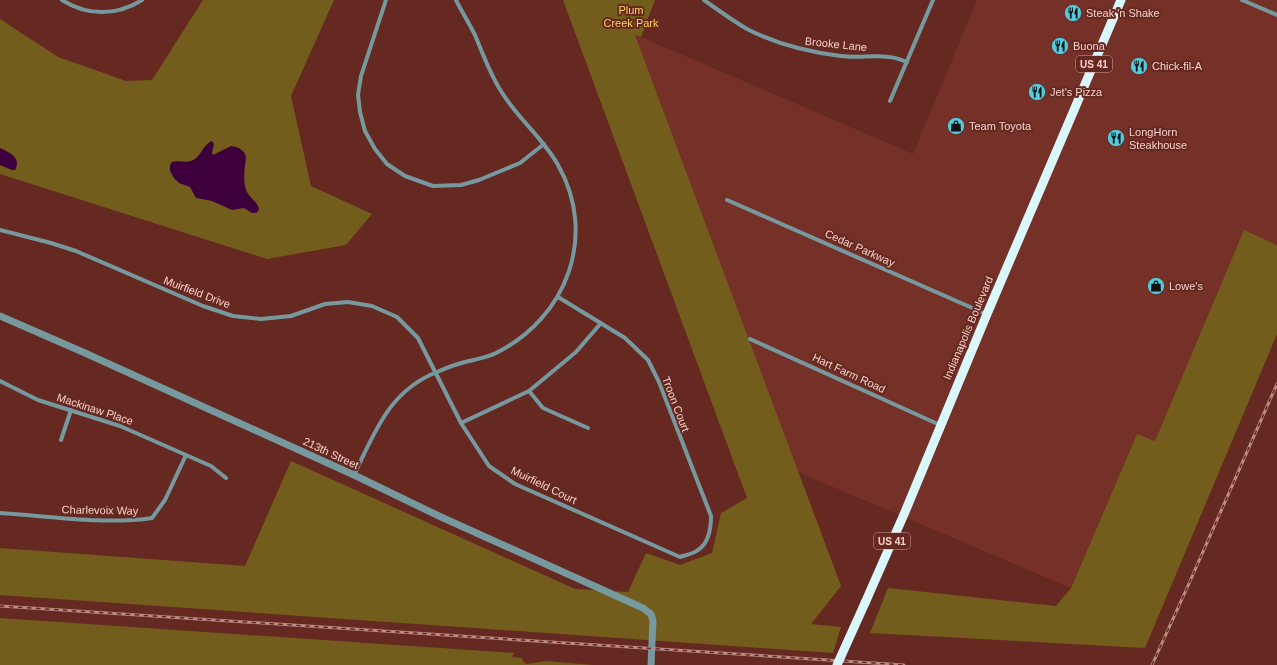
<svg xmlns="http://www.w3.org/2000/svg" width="1277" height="665" font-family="Arial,sans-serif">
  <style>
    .built { fill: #753027 }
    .green { fill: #735d1c }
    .water { fill: #3e003c }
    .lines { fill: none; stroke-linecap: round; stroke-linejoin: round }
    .minor { stroke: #75999f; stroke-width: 4 }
    .tertiary { stroke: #75999f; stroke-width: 7 }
    .trunk { stroke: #daf8fc; stroke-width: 9 }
    .rail-casing { stroke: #bb8b84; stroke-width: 3 }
    .rail { stroke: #662921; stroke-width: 1.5; stroke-dasharray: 4.5; stroke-linecap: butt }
    .trunk-bridge { stroke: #daf8fc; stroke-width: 9 }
    .labels { text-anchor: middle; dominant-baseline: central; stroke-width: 4; stroke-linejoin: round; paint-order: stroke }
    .shield { fill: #662921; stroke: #cc9f97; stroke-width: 1 }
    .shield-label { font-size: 10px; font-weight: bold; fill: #f8d1ca }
    .park-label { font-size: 11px; fill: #fdd35b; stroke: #662921 }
    .poi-label { font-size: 11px; fill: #f8d1ca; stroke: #662921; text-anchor: start }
    .street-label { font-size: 11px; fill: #f8d1ca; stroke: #662921 }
  </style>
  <rect width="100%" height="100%" fill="#662921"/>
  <path class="built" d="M977,0H1277V245L1244,231L1155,441L1137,434L1071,588L798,472L634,34L913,154Z"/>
  <g class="green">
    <path d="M203,0H334L291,96L311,186L372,214L346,245L267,259L0,174V19L58,57L126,81L152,80Z"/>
    <path d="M563,0H655L641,37L635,35L841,586L811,624L841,627L833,653L0,595V548L245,566L291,461L575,589L628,592L646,553L680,565L712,553L721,513L747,498Z"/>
    <path d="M1244,230L1277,245V334L1145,648L870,633L888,588L1056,606L1071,588L1137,434L1155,441Z"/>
    <path d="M0,618L514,653L512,657L522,658L523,662L527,664L546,661L593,665H0Z"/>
  </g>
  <g class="water">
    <path d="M212,141L214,144L212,153L213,155L231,146C239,147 244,150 246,157C245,168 242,182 247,192C250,199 258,201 259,210L256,213H252L244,208L232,210L212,201L196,198L190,187L179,183L174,178L170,171V165L172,162C178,160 185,163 191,161C201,158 203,144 212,141Z"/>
    <path d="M0,148C9,152 22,158 15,170H12L0,165Z"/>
  </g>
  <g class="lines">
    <g class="minor">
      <path d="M62,0C87,16 117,16 142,0"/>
      <path d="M386,0L361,76L358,95L360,112L365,131L375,149L387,164L405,176L433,186L461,185L479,180L520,163L544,144"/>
      <path d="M704,0C718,10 732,20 747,29C776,44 808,52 841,56C857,58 873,55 889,57C895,57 901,60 907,62"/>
      <path d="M1242,0L1277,15"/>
      <path d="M890,101L933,0"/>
      <path d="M727,200L986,314"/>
      <path d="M0,230L51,243L76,251L203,306L233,316L261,319L291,316L325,304L348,302L372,306L397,317L418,338L461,423L489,466L515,484L680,557C686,555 693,554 698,550C709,543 711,528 711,516L659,382L648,360L625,338L558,297"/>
      <path d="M750,339L940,425"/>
      <path d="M0,381L38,400L120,426L211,466L226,478"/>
      <path d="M529,391L543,408L588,428"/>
      <path d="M461,423L529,391L576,352L601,323"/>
      <path d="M61,440L71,410"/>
      <path d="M354,475C375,432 389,391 437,372C444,369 451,366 458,364C470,360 484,359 496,353C567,318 598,235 558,165C543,138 517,118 501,91C490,74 483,54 475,35C469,23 462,12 456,0"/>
      <path d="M0,513C49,516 104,525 152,518L165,500L186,455"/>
    </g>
    <path class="tertiary" d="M0,316L85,353L354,475L441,517L643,608L651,614L653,621L651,665"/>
    <path class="trunk" d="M865,603L905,512L987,314L1121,0"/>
    <defs>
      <g id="rail">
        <path d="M0,606L904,665"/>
        <path d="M1152,665L1187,588L1277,384"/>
      </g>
    </defs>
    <use href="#rail" class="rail-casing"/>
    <use href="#rail" class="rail"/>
    <path class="trunk-bridge" d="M837,665L865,603"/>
  </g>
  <defs>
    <symbol id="restaurant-disc" viewBox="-11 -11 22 22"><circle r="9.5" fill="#54cadd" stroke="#662921"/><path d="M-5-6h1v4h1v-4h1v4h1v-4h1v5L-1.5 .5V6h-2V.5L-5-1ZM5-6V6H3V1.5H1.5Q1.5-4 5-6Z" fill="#111"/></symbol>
    <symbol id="shop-disc" viewBox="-11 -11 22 22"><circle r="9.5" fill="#54cadd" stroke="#662921"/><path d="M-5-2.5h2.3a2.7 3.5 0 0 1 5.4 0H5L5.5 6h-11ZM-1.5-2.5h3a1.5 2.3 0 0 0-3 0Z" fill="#111"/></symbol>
  </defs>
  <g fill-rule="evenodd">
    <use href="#restaurant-disc" x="1063" y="3" width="20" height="20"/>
    <use href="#restaurant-disc" x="1050" y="36" width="20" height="20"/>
    <use href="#restaurant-disc" x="1129" y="56" width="20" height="20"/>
    <use href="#restaurant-disc" x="1027" y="82" width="20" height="20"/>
    <use href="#shop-disc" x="946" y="116" width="20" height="20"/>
    <use href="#restaurant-disc" x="1106" y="128" width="20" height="20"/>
    <use href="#shop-disc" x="1146" y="276" width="20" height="20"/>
  </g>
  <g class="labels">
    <g class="shield">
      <rect x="1076" y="56" width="36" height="16" rx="3"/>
      <rect x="874" y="533" width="36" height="16" rx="3"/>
    </g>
    <g class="shield-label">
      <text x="1094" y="64">US 41</text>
      <text x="892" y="541">US 41</text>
    </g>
    <g class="park-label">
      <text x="631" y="10">Plum<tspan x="631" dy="13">Creek Park</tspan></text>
    </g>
    <g class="poi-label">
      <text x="1086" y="13">Steak 'n Shake</text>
      <text x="1073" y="46">Buona</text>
      <text x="1152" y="66">Chick-fil-A</text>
      <text x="1050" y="92">Jet's Pizza</text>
      <text x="969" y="126">Team Toyota</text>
      <text x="1129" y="132">LongHorn<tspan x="1129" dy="13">Steakhouse</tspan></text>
      <text x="1169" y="286">Lowe's</text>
    </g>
    <g class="street-label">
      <text transform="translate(836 44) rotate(6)">Brooke Lane</text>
      <text transform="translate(860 248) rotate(24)">Cedar Parkway</text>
      <text transform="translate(197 292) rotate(21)">Muirfield Drive</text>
      <text transform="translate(968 328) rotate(-67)">Indianapolis Boulevard</text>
      <text transform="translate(849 373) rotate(25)">Hart Farm Road</text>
      <text transform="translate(676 404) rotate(69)">Troon Court</text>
      <text transform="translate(95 409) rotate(18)">Mackinaw Place</text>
      <text transform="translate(331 453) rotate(25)">213th Street</text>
      <text transform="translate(544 485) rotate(26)">Muirfield Court</text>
      <text transform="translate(100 510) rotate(1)">Charlevoix Way</text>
    </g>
  </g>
</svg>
